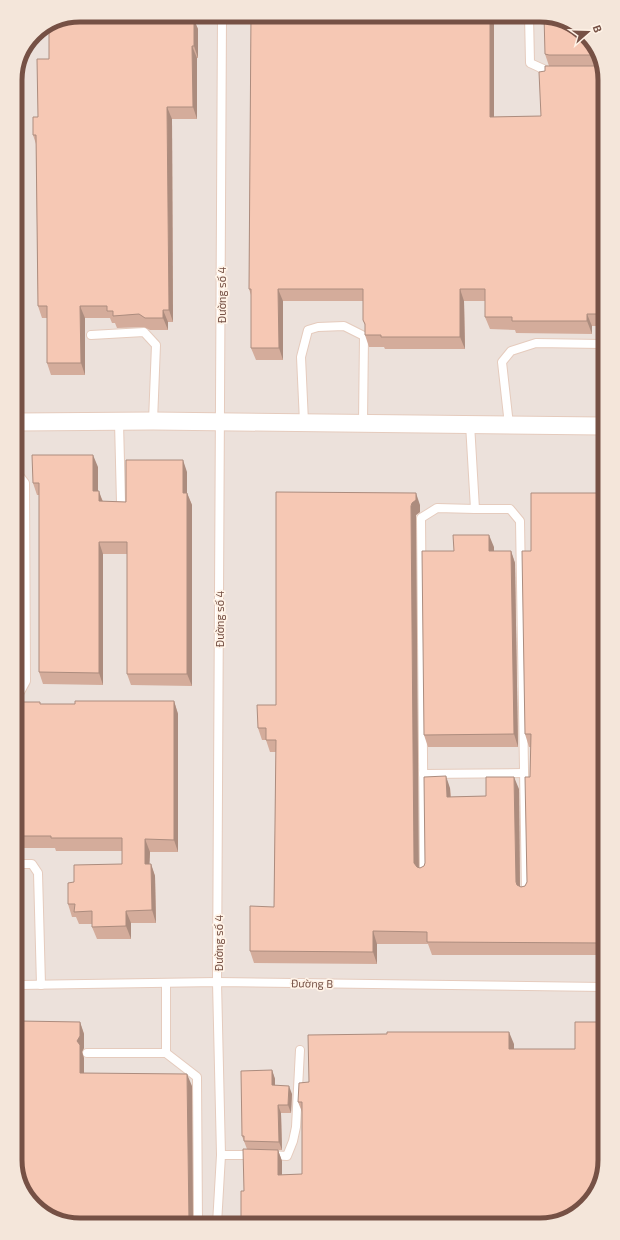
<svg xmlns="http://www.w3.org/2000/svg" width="620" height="1240" font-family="'Exo 2',sans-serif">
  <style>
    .industrial { fill: #ece1db }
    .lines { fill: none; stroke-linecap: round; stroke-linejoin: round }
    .lane-casing { stroke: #e5cbbd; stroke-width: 10 }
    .street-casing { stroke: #e5cbbd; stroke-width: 19 }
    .lane { stroke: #fff; stroke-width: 8 }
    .street { stroke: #fff; stroke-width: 17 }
    .wall { fill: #d4ac9b }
    .shaded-wall { fill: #ac8c7e }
    .building { fill: #f6c8b4; stroke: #ac8c7e }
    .labels { text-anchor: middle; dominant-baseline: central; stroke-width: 3.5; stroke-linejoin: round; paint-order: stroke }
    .street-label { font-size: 11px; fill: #765145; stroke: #fff3e7 }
    .rim { fill: none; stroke: #765145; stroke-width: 5 }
  </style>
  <rect width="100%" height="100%" fill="#feefde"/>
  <path class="industrial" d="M80,15H545L600,55L605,1161L594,1196L565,1220L76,1225L20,1185L15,76L34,34Z"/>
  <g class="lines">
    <defs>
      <g id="lane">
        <path d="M529,15L530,63L552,73H555"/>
        <path d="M91,335L144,332L156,345L153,421"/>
        <path d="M119,422L121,503"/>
        <path d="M304,422L301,357L308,330L318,327L344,326L364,336L363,422"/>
        <path d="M509,425L502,362L511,351L536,343L601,344"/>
        <path d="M17,474H18L25,483L26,681L20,692H18"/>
        <path d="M475,509H510L520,521L526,894"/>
        <path d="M423,774L524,773"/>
        <path d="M18,864H32L38,873L41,985"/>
        <path d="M424,875L421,518L437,508L475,509L470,424"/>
        <path d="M166,983V1053L197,1077L198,1224"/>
        <path d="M19,985L217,982L604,987"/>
        <path d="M87,1053H166"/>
        <path d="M221,1155H254"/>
        <path d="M270,1155L287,1156L293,1141L296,1127L300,1050"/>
        <path d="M217,1224L221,1155L217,982L222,15"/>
      </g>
      <path id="street" d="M17,422L153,421L602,426"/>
    </defs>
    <use href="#lane" class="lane-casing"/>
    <use href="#street" class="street-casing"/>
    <use href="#lane" class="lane"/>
    <use href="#street" class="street"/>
  </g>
  <g class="wall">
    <path d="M251,15H494V117L541,116L545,71L549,66L545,54L600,55L601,326H592V334L516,333L515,330L490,329L485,317V301H464L465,349H385L384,347H369L365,335V325L363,320V301H283V360H256L251,348V295L249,289Z"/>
    <path d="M194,20L198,29V58H197V119H172L173,322H168V330H150L144,327L117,328L115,323H112L110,318H85V375H51L47,363V318H42L38,306L36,144L33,135L38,117L49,59Z"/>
    <path d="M98,467V491L103,501L126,502L187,472V493L192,505V686L131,685L127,674V554H103V685L43,684L39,672V495H37L33,483Z"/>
    <path d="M602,493L604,955H432L428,944H377V964L254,963L250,951L274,907L276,752H270L266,740H262L258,728L276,705L420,505V512L416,515V518L418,868H420L424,866L450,788L451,797L486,796L519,789L520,887H521L525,886L527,882L530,777L531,747H529L525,734L531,551Z"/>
    <path d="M494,547V551H511L515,563L518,747H428L424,735L454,551Z"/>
    <path d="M174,701L178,714V852H150L149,864H151L155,876L156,923H131V939H97L92,927V924H79L76,917H72L68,904L74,882L122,864V851H56L55,848H18V702L40,704H75Z"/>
    <path d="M80,1022L84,1034V1048L82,1052L84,1058V1073L192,1086L193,1224L76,1225L40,1212Z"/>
    <path d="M514,1044V1049L605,1161L244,1191L247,1149L242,1136L272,1070L275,1079V1085L292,1094L291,1113H281L282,1150H278L282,1161V1175L302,1174V1112L298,1102L309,1082Z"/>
  </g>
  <g class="shaded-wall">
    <path d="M190,15H194V20L198,29V58L194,46Z"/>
    <path d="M490,15H494V129L490,117Z"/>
    <path d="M192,46L197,58V119L193,107Z"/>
    <path d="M167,107L172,119L173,322L169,310Z"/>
    <path d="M278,289L283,301V360L279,348Z"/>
    <path d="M460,289L464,301L465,349L460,337Z"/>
    <path d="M80,306L85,318V375L81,363Z"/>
    <path d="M163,310L168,322V330L163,318Z"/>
    <path d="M587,314L592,326V334L587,321Z"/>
    <path d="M93,455L98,467V503L93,491Z"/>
    <path d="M183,460L187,472V505L183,493Z"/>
    <path d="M99,491L103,503L99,501Z"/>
    <path d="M187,493L192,505V686L187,674Z"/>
    <path d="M416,493L420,505V512L416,515V518L419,875L414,863L411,506Z"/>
    <path d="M489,535L494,547V563L489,551Z"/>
    <path d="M99,542L103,554V685L99,673Z"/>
    <path d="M511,551L515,563L518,747L514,734Z"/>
    <path d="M174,701L178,714V852L174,840Z"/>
    <path d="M446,776L450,788L451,809L447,797Z"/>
    <path d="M514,777L519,789L520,894L516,882Z"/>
    <path d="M145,839L150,852L149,876L145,864Z"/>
    <path d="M151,864L155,876L156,923L152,910Z"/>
    <path d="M126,911L131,923V939L126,926Z"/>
    <path d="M373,931L377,944V964L373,952Z"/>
    <path d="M80,1022L84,1034V1048L82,1052L84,1058V1086L80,1073L77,1041Z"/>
    <path d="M509,1032L514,1044V1060L509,1049Z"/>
    <path d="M272,1070L275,1079V1094L272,1085Z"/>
    <path d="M187,1074L192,1086L193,1224H189V1222Z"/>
    <path d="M289,1086L292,1094L291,1113L288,1105Z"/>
    <path d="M278,1105L281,1113L282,1150L279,1142Z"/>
    <path d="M278,1150L282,1161V1186L278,1175Z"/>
  </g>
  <g class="building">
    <path d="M80,15H190V17H194V46H192L193,107H167L169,310H163V318H145L139,314L113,316V311H107V306H80L81,363H47V306H38L36,135H33V117H38L37,59H49V28Z"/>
    <path d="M251,15H490V117L541,116L539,72L545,71V66H596L599,65L600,63L601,314H587V321H512V317H485V289H460V337H381V335H365V324L363,320V289H278L279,348H251V289H249Z"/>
    <path d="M544,15L580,28L600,55V58L596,55H549L545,54Z"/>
    <path d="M32,455H93V491H99V501L126,502V460H183V493H187V674H127V542H99V673L39,672V483H33Z"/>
    <path d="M276,492L416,493V500L412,503L411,506L414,863L417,867L420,868L424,866L425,863L424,777L446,776L447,797L486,796V777H514L516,882L517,885L521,887L525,886L527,882L525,777H530L531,734H525L522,551H531V493H602L604,943L427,942V932L373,931V952L250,951V906L274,907L276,740H266V728H258L257,705H276Z"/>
    <path d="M453,535H489V551H511L514,734L424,735L422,551H454Z"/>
    <path d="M75,701H174V840L145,839V864H151L152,910L126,911V926L92,927V911L74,912L75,904H68V883L74,882V865L122,864V838H51V836H18V702H40V704H75Z"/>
    <path d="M19,1021L80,1022V1036L77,1041L80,1045V1073L187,1074L189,1222H173V1224L90,1225V1222H67L40,1212L20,1185Z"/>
    <path d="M575,1022H604L605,1161L594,1196L565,1220L241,1223V1191H244L243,1149L278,1150V1175L302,1174V1102H298L299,1083L309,1082L308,1035L387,1034V1032H509V1049H575Z"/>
    <path d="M272,1070V1085L289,1086L288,1105H278L279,1142L244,1141V1136H242L241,1071Z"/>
  </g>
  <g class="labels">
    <g class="street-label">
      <text transform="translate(221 295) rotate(-90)">Đường số 4</text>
      <text transform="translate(219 619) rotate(-90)">Đường số 4</text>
      <text transform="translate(218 943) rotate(-90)">Đường số 4</text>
      <text transform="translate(312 983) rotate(1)">Đường B</text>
    </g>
  </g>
  <path d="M0 0H620V1240H0ZM80 22H540A58 58 0 0 1 598 80V1160A58 58 0 0 1 540 1218H80A58 58 0 0 1 22 1160V80A58 58 0 0 1 80 22Z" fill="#f4e6da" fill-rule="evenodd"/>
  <path class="rim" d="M80 22H540A58 58 0 0 1 598 80V1160A58 58 0 0 1 540 1218H80A58 58 0 0 1 22 1160V80A58 58 0 0 1 80 22Z"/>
  <g transform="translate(588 32) rotate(70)" stroke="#fff3e7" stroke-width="3" paint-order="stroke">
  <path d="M0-3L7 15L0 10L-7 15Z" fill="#765145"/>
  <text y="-6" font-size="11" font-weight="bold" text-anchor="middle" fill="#765145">B</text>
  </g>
</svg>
